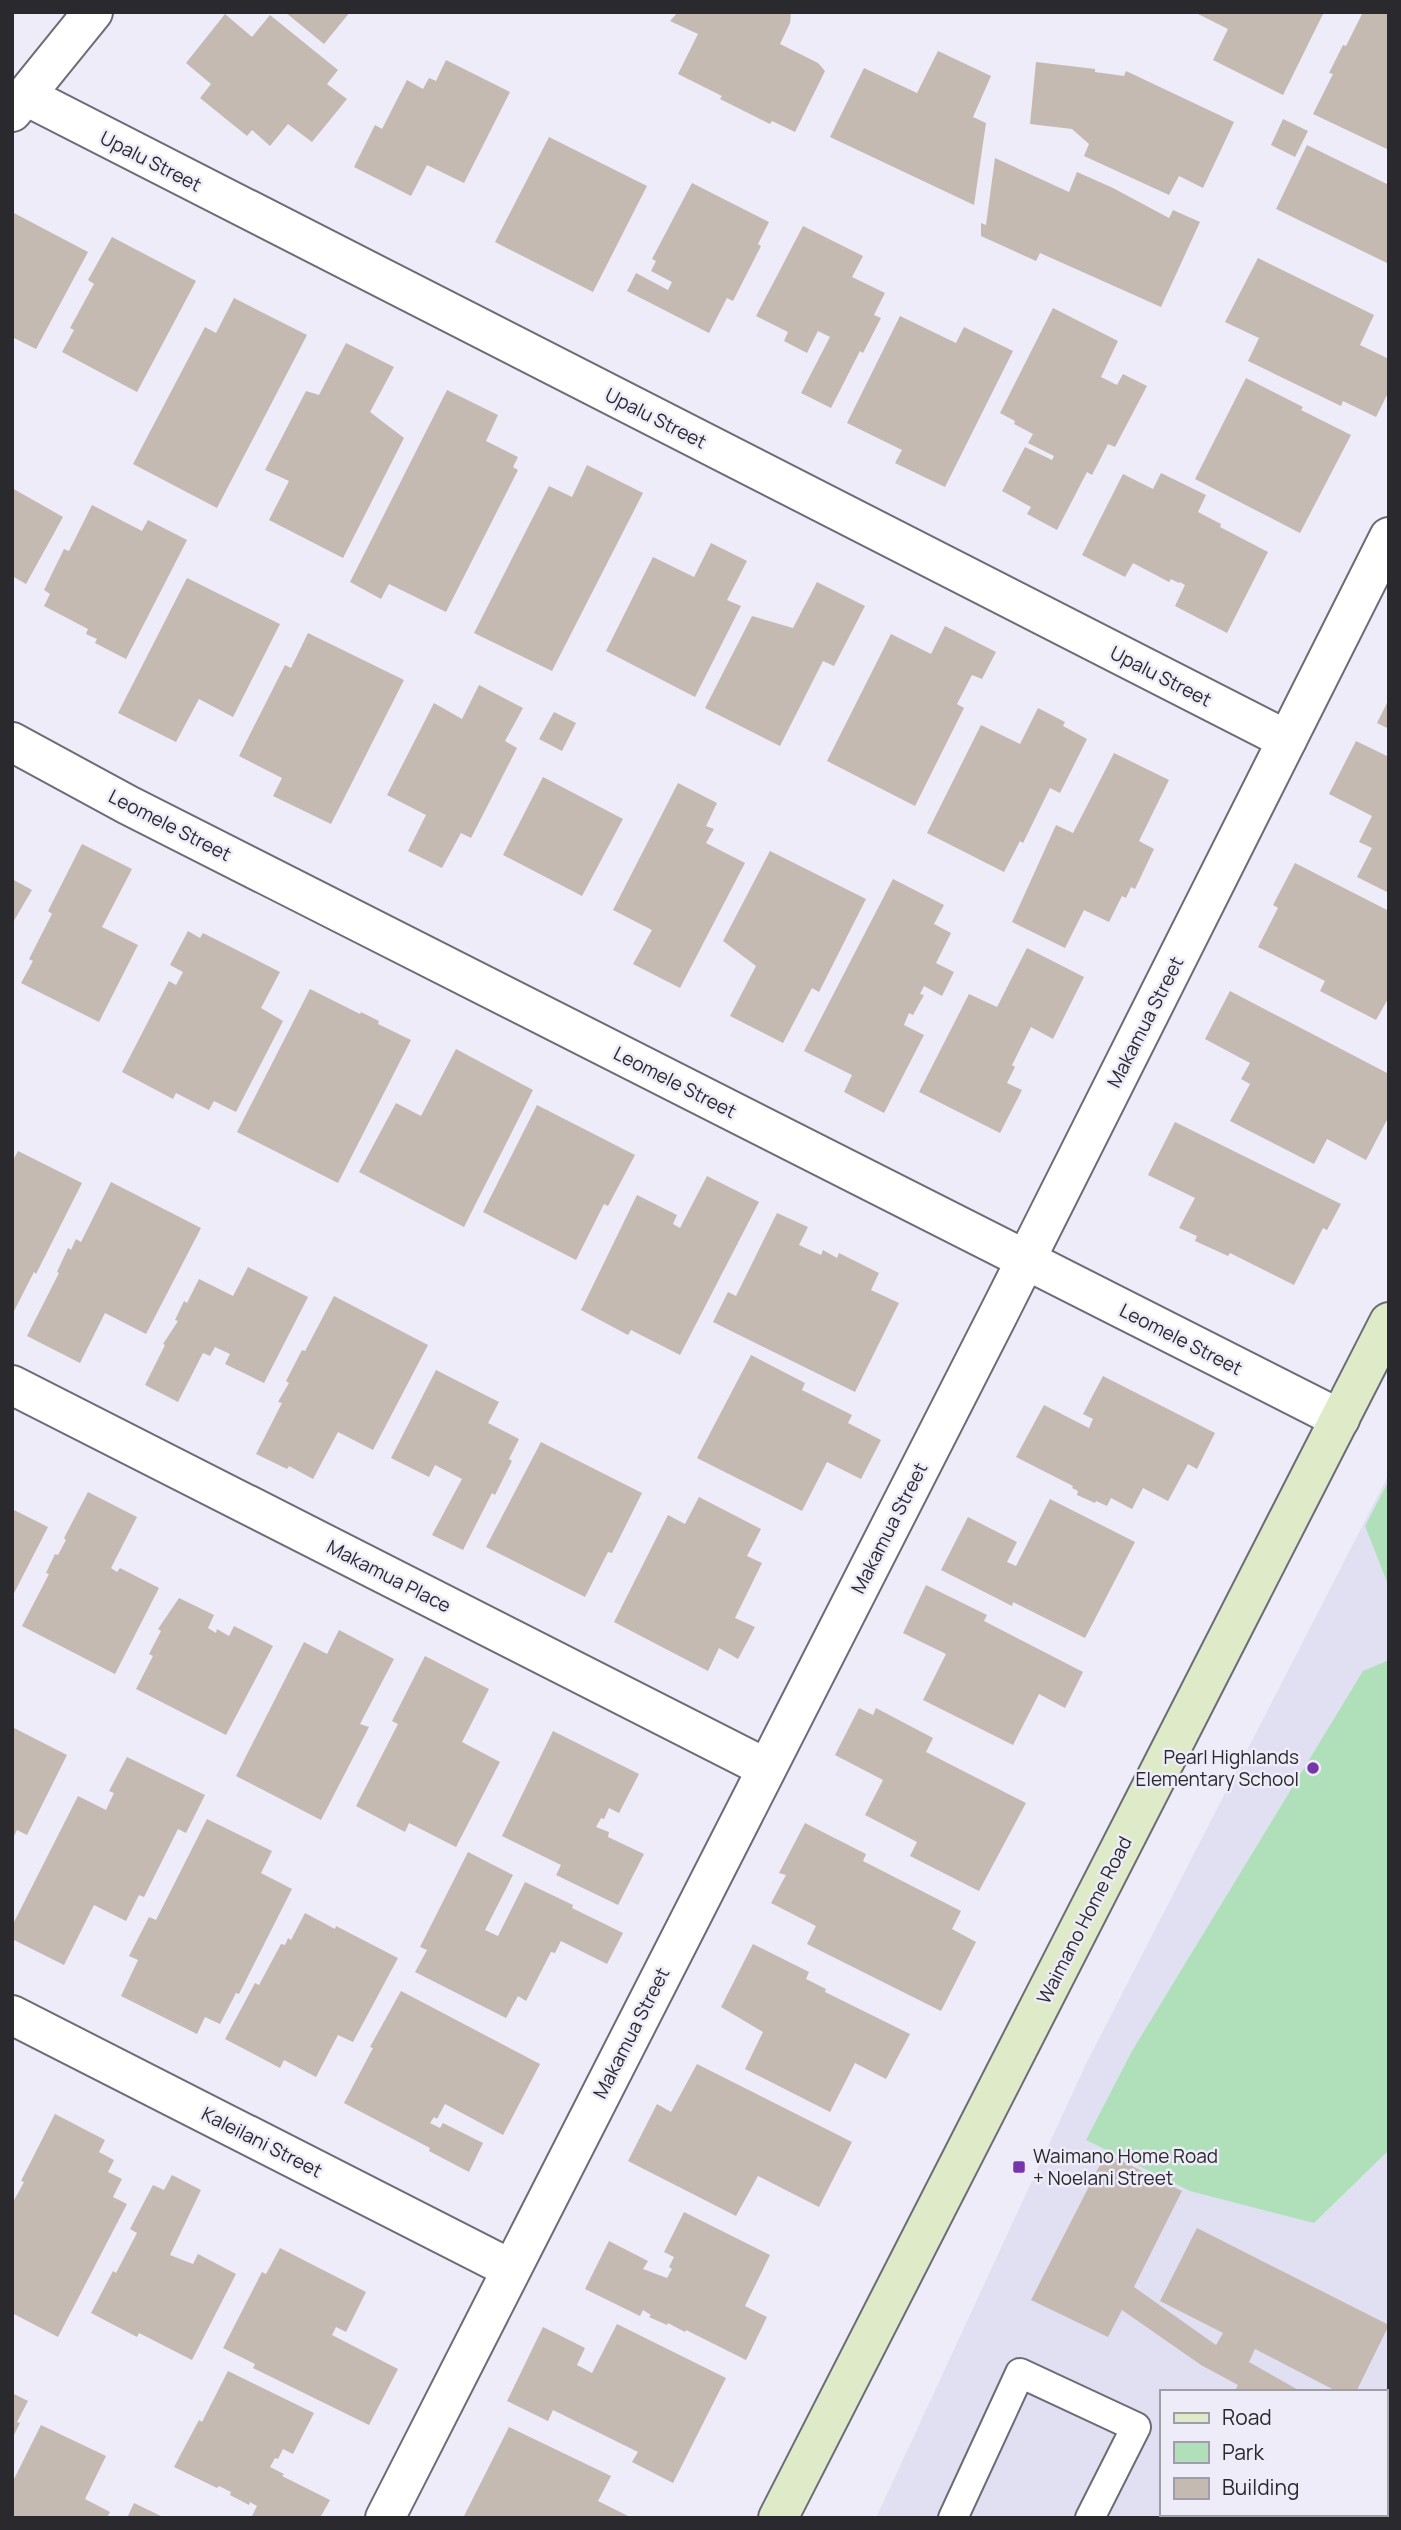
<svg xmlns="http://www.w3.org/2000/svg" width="1401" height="2530" font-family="Manrope,sans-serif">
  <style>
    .built { fill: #e1e0f3; fill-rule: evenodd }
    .green { fill: #b0e0b9 }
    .building { fill: #c4bab2 }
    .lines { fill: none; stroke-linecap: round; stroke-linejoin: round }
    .lane-casing { stroke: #6c6c76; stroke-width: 32 }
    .street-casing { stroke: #6c6c76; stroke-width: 42 }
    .secondary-casing { stroke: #6c6c76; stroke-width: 42 }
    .lane { stroke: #fff; stroke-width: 28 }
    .street { stroke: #fff; stroke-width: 38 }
    .secondary { stroke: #dfeac9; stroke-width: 38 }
    .poi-dot { fill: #7635a9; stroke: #edecf8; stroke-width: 2.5 }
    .labels { text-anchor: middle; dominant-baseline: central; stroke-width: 5; stroke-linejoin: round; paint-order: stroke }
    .street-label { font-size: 19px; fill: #2a2a2e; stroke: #edecf8 }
    .poi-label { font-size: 19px; fill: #2a2a2e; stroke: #edecf8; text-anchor: end }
  </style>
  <rect width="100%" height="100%" fill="#edecf8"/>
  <path class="built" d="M1389,1474V2518H876L1087,2062ZM1161,2392H1385V2514H1161Z"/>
  <g class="green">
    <path d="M1389,1480V1587L1365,1526Z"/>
    <path d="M1389,1660V2150L1314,2223L1190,2191L1086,2140L1132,2051L1363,1671Z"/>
  </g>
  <g class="building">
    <path d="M285,12H350L324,44Z"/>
    <path d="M678,12H791L790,23L780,44L818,63L825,71L795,132L772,121L770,124L720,99L722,96L678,74L698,34L670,21Z"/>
    <path d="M1194,12H1324L1283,95L1213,60L1228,29Z"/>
    <path d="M1363,12H1389V150L1313,114L1333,74L1329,73L1343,45L1346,46Z"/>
    <path d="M225,14L252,37L270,15L338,70L327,84L347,99L312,142L288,124L270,146L252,130L247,136L200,98L211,84L186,63Z"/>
    <path d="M938,51L991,76L973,117L986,123L974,205L830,137L864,68L917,93Z"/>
    <path d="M446,60L510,92L464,183L427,165L411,196L354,167L375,125L382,129L407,80L423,89L429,78L436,81Z"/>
    <path d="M1036,62L1095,69V72L1124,76L1126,71L1234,122L1203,188L1179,176L1169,195L1084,156L1089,144L1072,129L1030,124Z"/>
    <path d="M1283,119L1308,131L1295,157L1271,145Z"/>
    <path d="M549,137L647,186L593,292L495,242Z"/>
    <path d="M1307,145L1389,185V264L1276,209Z"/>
    <path d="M995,158L1069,192L1077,172L1113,188L1169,218L1173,210L1200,222L1161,307L1040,253L1036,261L981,236V223L986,225Z"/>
    <path d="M692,183L769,222L758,244L761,246L733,301L727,298L709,333L627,291L636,273L668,290L672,282L651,271L656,261L652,259Z"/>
    <path d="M12,212L88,252L36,349L12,337Z"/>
    <path d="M803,226L863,256L852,277L885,293L874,315L881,318L863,353L860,351L831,408L801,393L830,337L818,331L807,353L784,341L788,332L756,316Z"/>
    <path d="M112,237L196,281L137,392L62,352L74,330L70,328L94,284L88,280Z"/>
    <path d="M1258,258L1374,315L1360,345L1389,359V391L1376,417L1343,401L1341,406L1248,361L1259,338L1225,322Z"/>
    <path d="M234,298L307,335L217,508L133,464L205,327L216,333Z"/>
    <path d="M1053,308L1118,341L1101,377L1117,385L1123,374L1147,386L1115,447L1108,444L1092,475L1087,472L1057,530L1027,514L1031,507L1002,491L1025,447L1052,460L1054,456L1028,443L1033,434L1014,424L1015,421L1000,413Z"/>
    <path d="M900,316L956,343L964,327L1013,351L945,487L895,463L902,450L847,423Z"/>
    <path d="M346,343L394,367L370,412L404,438L343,558L269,520L289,481L265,470L306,391L319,395Z"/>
    <path d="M1246,378L1303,407L1301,410L1351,435L1300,533L1195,479Z"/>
    <path d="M447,390L498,415L486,441L518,457L513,467L518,470L446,612L389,584L381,599L350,582Z"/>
    <path d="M587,465L643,493L552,671L474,633L549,486L572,497Z"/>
    <path d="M1161,473L1206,495L1198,512L1221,524L1220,527L1268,552L1227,633L1175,606L1185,585L1180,582L1179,583L1171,579L1169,582L1133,563L1125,577L1082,555L1123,474L1153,489Z"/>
    <path d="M12,488L63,517L26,584L12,576Z"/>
    <path d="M92,505L142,531L148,520L187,540L126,659L95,643L97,639L86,634L88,629L44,606L50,594L44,590L64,549L69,551Z"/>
    <path d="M711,543L747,561L727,600L741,606L695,697L606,651L653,557L694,577Z"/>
    <path d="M187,578L280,624L233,717L199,699L176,742L118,713Z"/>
    <path d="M817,582L865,606L834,666L823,661L780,746L705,708L752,616L793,628Z"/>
    <path d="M945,626L996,652L982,679L972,675L957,704L964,708L915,806L827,761L891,634L931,654Z"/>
    <path d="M308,633L404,680L331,824L273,796L282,778L239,756L285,665L291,668Z"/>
    <path d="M479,685L523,708L505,741L517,748L471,838L461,833L442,868L408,851L426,815L387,795L434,703L462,719Z"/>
    <path d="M1389,699V729L1377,723Z"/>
    <path d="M1038,708L1065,722L1063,726L1087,739L1060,793L1050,788L1023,843L1020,841L1004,872L927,833L981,725L1020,744Z"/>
    <path d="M554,712L576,723L562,751L539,739Z"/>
    <path d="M1356,741L1389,757V893L1357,877L1372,848L1359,842L1372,816L1329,794Z"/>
    <path d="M1114,753L1169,780L1139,841L1154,849L1135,889L1131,887L1126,898L1122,896L1109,922L1084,910L1065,948L1012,922L1056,825L1073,833Z"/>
    <path d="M543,777L623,819L582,896L503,855Z"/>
    <path d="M678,783L717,803L706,826L714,829L706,843L745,863L680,988L633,964L652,930L613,910Z"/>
    <path d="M82,844L132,869L102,927L138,945L99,1022L21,983L33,961L29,959L52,914L48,911Z"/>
    <path d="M770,851L866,899L819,992L812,988L783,1043L730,1016L756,966L723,941Z"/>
    <path d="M1295,863L1389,911V997L1376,1020L1320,991L1325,981L1258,947L1278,908L1273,905Z"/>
    <path d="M12,879L32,890L12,924Z"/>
    <path d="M893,879L944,905L934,924L951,933L936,963L954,972L942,996L924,986L920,994L924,995L913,1015L909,1013L904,1025L924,1035L884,1113L844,1092L852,1075L804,1051Z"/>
    <path d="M188,931L200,938L203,933L280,972L261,1008L283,1021L236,1112L214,1101L209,1110L176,1093L173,1099L122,1072L169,981L176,985L183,972L170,965Z"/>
    <path d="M1027,948L1084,977L1053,1039L1031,1027L1012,1065L1015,1067L1007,1083L1022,1090L1000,1133L919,1092L969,994L997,1007Z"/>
    <path d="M310,989L360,1014L361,1012L379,1021L378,1024L411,1040L338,1183L237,1132Z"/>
    <path d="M1230,991L1389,1074V1116L1366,1160L1327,1139L1314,1164L1230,1121L1250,1084L1241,1079L1250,1063L1205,1039Z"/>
    <path d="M456,1049L533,1090L464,1227L359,1172L396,1103L421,1116Z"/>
    <path d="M537,1105L635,1155L608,1206L604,1204L576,1260L483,1212Z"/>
    <path d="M1175,1122L1341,1204L1327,1230L1323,1228L1294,1285L1230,1253L1228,1256L1195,1241L1197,1236L1179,1228L1195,1198L1148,1175Z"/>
    <path d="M18,1151L82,1183L36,1274L34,1272L12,1315V1162Z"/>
    <path d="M707,1176L759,1202L680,1355L631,1330L628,1335L581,1310L637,1195L677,1215L673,1224L680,1228Z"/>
    <path d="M111,1182L201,1228L146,1334L105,1313L80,1363L27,1336L59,1273L57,1272L68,1248L71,1250L76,1239L81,1242Z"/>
    <path d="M777,1213L808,1227L799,1245L821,1255L823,1250L837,1258L839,1253L879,1273L871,1290L899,1303L855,1392L713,1322L728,1292L736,1296Z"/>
    <path d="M248,1267L308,1297L264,1383L225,1364L230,1354L215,1347L210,1356L203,1353L178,1402L145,1385L165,1345L163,1344L178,1321L175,1320L184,1301L187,1303L199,1279L233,1296Z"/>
    <path d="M334,1296L428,1345L373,1450L338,1432L313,1479L289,1466L287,1469L256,1454L282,1403L278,1402L289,1383L286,1381L302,1350L305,1351Z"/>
    <path d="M751,1355L805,1383L802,1390L852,1415L848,1423L881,1440L861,1479L827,1462L802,1511L697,1458Z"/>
    <path d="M436,1370L499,1402L488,1423L519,1439L509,1459L512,1461L495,1495L492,1493L463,1550L432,1535L462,1479L435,1465L429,1477L391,1458Z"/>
    <path d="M1103,1376L1215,1433L1197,1469L1188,1464L1168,1501L1143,1488L1132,1509L1111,1498L1107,1506L1096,1501L1095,1503L1077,1495L1078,1491L1072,1488L1073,1486L1016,1457L1044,1405L1089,1428L1093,1419L1083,1414Z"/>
    <path d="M541,1442L642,1493L612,1553L608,1552L585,1597L486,1547Z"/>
    <path d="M88,1492L137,1517L111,1568L117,1572L120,1568L159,1588L115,1674L22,1626L49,1574L46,1573L55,1554L58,1555L66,1540L64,1538Z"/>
    <path d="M699,1497L761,1529L747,1556L762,1563L735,1618L755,1627L738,1659L719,1648L708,1671L614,1622L668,1515L685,1524Z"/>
    <path d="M1050,1499L1135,1542L1085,1638L1013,1602L1012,1606L941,1570L968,1517L1017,1542L1007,1562L1016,1566Z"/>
    <path d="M12,1509L48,1527L12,1597Z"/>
    <path d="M926,1585L987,1615L984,1621L1083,1672L1065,1708L1039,1694L1013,1745L923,1700L946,1654L903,1633Z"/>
    <path d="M179,1598L214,1615L208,1628L216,1633L217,1629L229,1636L234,1626L273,1646L226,1735L136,1689L153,1656L149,1654L161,1631L158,1629Z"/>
    <path d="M339,1630L394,1659L360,1724L369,1727L321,1820L236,1776L304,1642L327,1654Z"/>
    <path d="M425,1656L489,1689L462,1742L500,1762L456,1847L409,1823L405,1832L356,1806L398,1724L392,1721Z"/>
    <path d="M859,1708L873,1715L876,1708L933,1738L926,1752L1026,1803L979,1891L910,1856L917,1842L865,1815L883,1780L835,1755Z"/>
    <path d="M12,1727L67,1755L27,1835L17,1830L12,1840Z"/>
    <path d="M553,1731L639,1774L619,1813L609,1808L604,1819L601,1818L596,1827L609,1832L608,1837L644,1854L618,1905L556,1875L561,1865L502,1836Z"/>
    <path d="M127,1757L205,1795L186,1833L178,1829L144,1897L139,1895L126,1921L94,1905L64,1965L12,1939V1926L78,1796L106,1810L114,1793L109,1791Z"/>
    <path d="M207,1819L272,1851L261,1873L292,1889L239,1994L236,1993L220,2024L205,2017L197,2034L121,1996L138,1960L129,1956L149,1917L156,1920Z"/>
    <path d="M805,1823L866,1854L863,1861L961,1911L952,1929L976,1942L941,2011L807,1944L816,1926L771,1903L786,1875L779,1873Z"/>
    <path d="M468,1852L513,1875L485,1930L498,1936L525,1882L573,1905L572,1908L623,1933L607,1964L561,1941L555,1953L551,1952L526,2001L518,1996L506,2018L415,1972L427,1950L420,1947Z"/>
    <path d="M305,1913L335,1929L336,1926L398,1958L353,2042L338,2035L316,2077L284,2060L280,2068L225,2039L255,1983L259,1985L281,1944L285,1945L288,1938L291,1940Z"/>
    <path d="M753,1944L809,1972L806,1979L826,1989L825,1992L910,2034L886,2079L855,2063L830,2112L745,2069L763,2032L721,2007Z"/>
    <path d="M401,1991L540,2064L503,2135L445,2104L437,2119L434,2117L430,2123L440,2128L443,2123L483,2143L469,2172L429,2151L430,2148L344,2103L373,2048L370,2047Z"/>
    <path d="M697,2064L852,2142L819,2207L758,2176L736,2216L628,2161L657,2104L671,2112Z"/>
    <path d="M55,2114L105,2140L99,2152L114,2160L108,2172L122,2179L113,2197L127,2204L58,2337L12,2313V2204L24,2182L21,2181Z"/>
    <path d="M1106,2153L1182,2191L1134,2287L1216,2345L1223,2333L1160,2301L1197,2228L1389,2325L1356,2392H1338L1255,2349L1249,2362L1302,2392H1234L1238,2385L1201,2365L1122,2310L1108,2337L1031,2300Z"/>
    <path d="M172,2175L201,2190L170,2255L193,2264L198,2254L236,2274L192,2360L139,2333L137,2337L91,2313L113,2271L116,2273L137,2233L130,2229L153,2185L164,2190Z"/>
    <path d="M684,2212L770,2255L745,2306L767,2317L746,2360L686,2330L685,2332L668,2323L667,2325L649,2317L651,2315L643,2310L640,2316L585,2289L609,2241L648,2261L643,2269L667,2278L672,2269L669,2267L674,2257L664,2252Z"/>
    <path d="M280,2248L366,2292L346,2332L336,2327L332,2335L398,2369L369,2425L253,2368L255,2364L223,2348L262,2272L266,2274Z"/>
    <path d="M617,2324L726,2378L673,2483L632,2462L638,2452L553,2410L548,2421L507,2401L543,2327L585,2348L577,2365L592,2373Z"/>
    <path d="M228,2371L314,2413L293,2454L283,2449L278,2459L275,2458L270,2467L284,2474L282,2476L330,2500L320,2518H251L257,2506L250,2502L249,2505L230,2495L231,2492L219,2486L217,2488L174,2467L199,2420L202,2422Z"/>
    <path d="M12,2393L28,2401L17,2422L20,2423L12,2439Z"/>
    <path d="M41,2425L106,2456L85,2499L110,2512L107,2518H12V2483Z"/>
    <path d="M509,2427L611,2476L598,2501L632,2518H463Z"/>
    <path d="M134,2503L165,2518H127Z"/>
  </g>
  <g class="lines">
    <defs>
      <path id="lane" d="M953,2518L1020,2373L1136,2427L1090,2518"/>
      <g id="street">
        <path d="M26,96L1287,740"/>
        <path d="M12,112L93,12"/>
        <path d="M12,742L128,805L1340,1419"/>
        <path d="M12,1385L766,1768"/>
        <path d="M12,2015L511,2269"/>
        <path d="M385,2518L1000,1311L1389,537"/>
      </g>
      <path id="secondary" d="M778,2518L1389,1322"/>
    </defs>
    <use href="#lane" class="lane-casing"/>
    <use href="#street" class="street-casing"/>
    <use href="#secondary" class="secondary-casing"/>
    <use href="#lane" class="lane"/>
    <use href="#street" class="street"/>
    <use href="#secondary" class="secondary"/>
  </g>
  <g class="poi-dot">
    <circle cx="1313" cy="1768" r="7"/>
    <rect x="1012" y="2160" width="14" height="14" rx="3.5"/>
  </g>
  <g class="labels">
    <g class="street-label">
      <text transform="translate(151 161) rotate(27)">Upalu Street</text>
      <text transform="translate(656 418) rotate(27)">Upalu Street</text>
      <text transform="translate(1161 676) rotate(27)">Upalu Street</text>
      <text transform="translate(170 825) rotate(27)">Leomele Street</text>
      <text transform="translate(1145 1022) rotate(-63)">Makamua Street</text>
      <text transform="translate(675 1082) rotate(27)">Leomele Street</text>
      <text transform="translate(1181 1339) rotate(27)">Leomele Street</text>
      <text transform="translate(889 1528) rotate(-63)">Makamua Street</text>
      <text transform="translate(389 1576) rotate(27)">Makamua Place</text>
      <text transform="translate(1084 1920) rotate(-63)">Waimano Home Road</text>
      <text transform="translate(631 2033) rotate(-63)">Makamua Street</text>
      <text transform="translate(262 2142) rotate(27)">Kaleilani Street</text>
    </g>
    <g class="poi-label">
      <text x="1299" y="1757">Pearl Highlands<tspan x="1299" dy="22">Elementary School</tspan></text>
      <text x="1033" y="2156" text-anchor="start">Waimano Home Road<tspan x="1033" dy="22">+ Noelani Street</tspan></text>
    </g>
  </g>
  <rect width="1401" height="2530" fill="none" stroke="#2a2a2e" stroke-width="28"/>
  <rect x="1160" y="2390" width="228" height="126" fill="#edecf8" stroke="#9f9ea7" stroke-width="2"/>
  <rect x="1174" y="2413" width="35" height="10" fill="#dfeac9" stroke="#9f9ea7" stroke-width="2"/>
  <text x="1222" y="2425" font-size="21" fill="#2a2a2e">Road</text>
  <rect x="1174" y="2442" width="35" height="21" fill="#b0e0b9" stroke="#9f9ea7" stroke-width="2"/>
  <text x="1222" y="2460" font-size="21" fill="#2a2a2e">Park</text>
  <rect x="1174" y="2478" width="35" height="21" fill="#c4bab2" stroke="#9f9ea7" stroke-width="2"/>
  <text x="1222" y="2495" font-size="21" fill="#2a2a2e">Building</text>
</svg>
